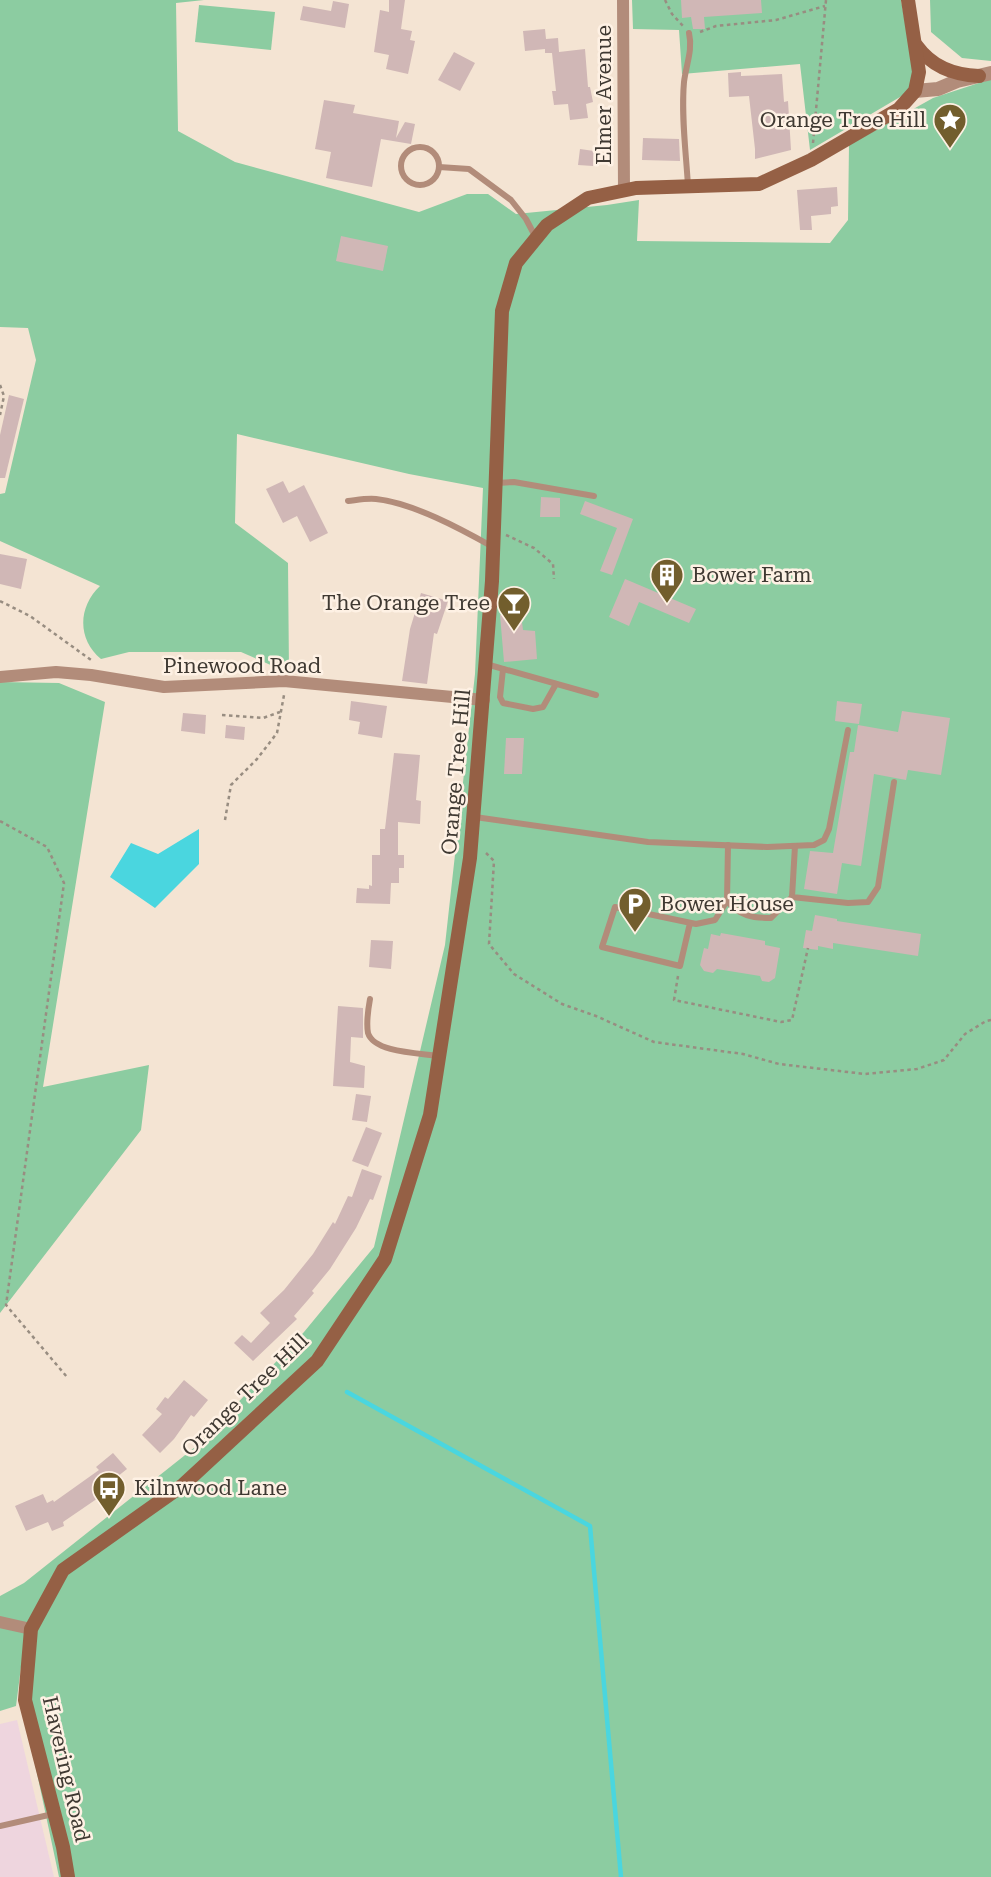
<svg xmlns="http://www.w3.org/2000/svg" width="991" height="1877" font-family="'Roboto Serif',serif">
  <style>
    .education { fill: #eed5de }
    .green { fill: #8ccca1 }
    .water { fill: #4ad6df }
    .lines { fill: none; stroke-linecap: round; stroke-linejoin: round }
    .stream { stroke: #4ad6df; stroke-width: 4.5 }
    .building { fill: #d0b7b6 }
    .path { stroke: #988d81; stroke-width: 2.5; stroke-dasharray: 3.5 3.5; stroke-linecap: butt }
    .service { stroke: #b28c7a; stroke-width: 6 }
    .minor { stroke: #b28c7a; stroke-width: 12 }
    .tertiary { stroke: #b28c7a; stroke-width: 14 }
    .secondary { stroke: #956045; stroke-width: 14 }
    .labels { text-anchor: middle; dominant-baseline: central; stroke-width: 5; stroke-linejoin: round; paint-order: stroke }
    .street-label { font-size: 21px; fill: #3f3932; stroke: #fef1e4 }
    .poi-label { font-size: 21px; fill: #3f3932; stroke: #fef1e4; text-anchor: start }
  </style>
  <rect width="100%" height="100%" fill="#f4e4d3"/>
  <path class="education" d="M17,1720L54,1877H0V1724Z"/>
  <g class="green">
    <path d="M0,0H204L176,3L178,131L235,162L419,212L467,194H488L516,214L607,205L639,200L637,241L830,243L848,220L849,145L933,98L991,79V1877H59L21,1698V1667L16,1706L0,1711V1596L24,1583L199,1444L304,1332L374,1247L445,945L475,674L483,488L409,474L237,434L235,523L288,563L289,673L241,652H129L101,659C77,639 78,607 100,586L0,541V494L5,493L36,360L28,328L0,327Z"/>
    <path d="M632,0H901L917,87L810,150L800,64L682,74L679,30L633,29Z"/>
    <path d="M930,0H991V61L962,58L931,32Z"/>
    <path d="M199,5L275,12L271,50L195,42Z"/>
    <path d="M0,682L59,683L105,702L43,1087L149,1065L141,1130L0,1313Z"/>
  </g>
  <path class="water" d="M199,829V864L155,908L110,877L131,843L158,854Z"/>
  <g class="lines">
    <path class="stream" d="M347,1392L590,1526L621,1877"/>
  </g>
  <g class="building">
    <path d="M389,0H405L401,29L412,31L410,40L415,41L408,74L386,69L389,55L374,52L380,10L389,12Z"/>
    <path d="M681,0H761L762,13L704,17L705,29H693L691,17L682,18Z"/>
    <path d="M333,1L349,4L345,28L300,20L303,6L331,11Z"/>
    <path d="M545,29L546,39L558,38L559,52L585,49L588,87H590L593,102L586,104L588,118L570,120L568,104L554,105L552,91H556L552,53H545V49L525,51L523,31Z"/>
    <path d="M454,52L475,63L460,91L438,80Z"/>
    <path d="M741,72V76L782,74L784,102L788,101L791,150L755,159V149L749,96L729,97L728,73Z"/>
    <path d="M324,100L355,105L353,113L399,121L396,138L405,122L415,124L411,144L381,139L372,187L326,178L331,152L315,149Z"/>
    <path d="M643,138L679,139L680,161L642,160Z"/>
    <path d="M580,149L594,151L593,166L578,165Z"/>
    <path d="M837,187L838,206L831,207V214L811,216L812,230H800L797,190Z"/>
    <path d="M341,236L388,246L383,271L336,261Z"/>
    <path d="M9,395L24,399L5,478H0V435Z"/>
    <path d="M283,481L289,493L304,485L328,533L310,542L297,516L283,523L266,489Z"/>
    <path d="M541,497L560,498V517H540Z"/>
    <path d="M585,501L633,519L612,575L600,571L617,528L580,514Z"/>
    <path d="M0,554L27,559L21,589L0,584Z"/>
    <path d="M625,579L696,609L689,623L639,602L629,626L609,617Z"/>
    <path d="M421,593L448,601L437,634L434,633L427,684L402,681L410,629Z"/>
    <path d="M509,605L520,606L523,630L535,631L537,659L504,662L500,615L508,614Z"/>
    <path d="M351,701L387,706L382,738L358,734L360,722L349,720Z"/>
    <path d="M837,701L862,704L859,724L835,721Z"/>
    <path d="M902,711L950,718L941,775L908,770L906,780L874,774L861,866L842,863L837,894L804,889L810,851L833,853L850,752H854L858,725L898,732Z"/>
    <path d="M183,713L206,715L205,734L181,731Z"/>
    <path d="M226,725L245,727L244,740L225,738Z"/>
    <path d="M506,738H524L522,774H504Z"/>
    <path d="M394,753L420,755L416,800L421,801L420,824L398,822V855H404V868H399V883H391L390,904L356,903L357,888L369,889V885L372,886V855H380V829H385Z"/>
    <path d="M815,915L837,919V921L921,934L918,956L833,943V949L818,946V950L803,948L806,930L812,931Z"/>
    <path d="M721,933L765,941V945L780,948L775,978L769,982L762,981L760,976L717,969L713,973L704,971L700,965L704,948L708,949L711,934L720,936Z"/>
    <path d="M371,940L393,941L391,969L369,967Z"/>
    <path d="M338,1006L363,1008V1038L351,1037L350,1062L365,1066L364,1088L333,1086Z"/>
    <path d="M356,1094L371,1096L367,1122L352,1120Z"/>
    <path d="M366,1127L382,1133L368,1167L352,1161Z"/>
    <path d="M362,1169L382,1176L373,1200L370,1199L356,1228L330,1269L312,1291L314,1293L294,1316L297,1319L253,1361L234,1343L242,1335L251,1343L270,1323L260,1313L284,1290L313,1254L333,1222L335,1224L348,1196L352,1197Z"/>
    <path d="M184,1380L208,1400L194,1417L191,1415L174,1439L160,1453L142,1435L162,1414L156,1409L165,1397L168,1399Z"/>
    <path d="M113,1453L127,1469L98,1492L101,1496L63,1522L64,1526L52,1531L48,1522L26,1531L15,1506L43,1494L47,1503L53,1500L54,1502L99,1470L96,1467Z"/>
  </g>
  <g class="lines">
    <g class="path">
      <path d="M665,0L672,14L683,26"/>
      <path d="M700,32L716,26L776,20L825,6"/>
      <path d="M813,143L826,0"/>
      <path d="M0,385L4,396L0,415"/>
      <path d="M506,535L534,548L553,564L554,579"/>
      <path d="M0,601L30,616L91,660"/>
      <path d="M222,715L263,718L280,712"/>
      <path d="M225,820L231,785L257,759L277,733L284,695"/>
      <path d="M0,821L47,847L64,883L6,1305L67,1377"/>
      <path d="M486,853L494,861L489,944L514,974L562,1004L596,1016L654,1042L743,1054L779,1064L865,1074L917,1069L944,1060L965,1034L986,1021L991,1020"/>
      <path d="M678,976L674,1000L781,1022L792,1020L808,948"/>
    </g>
    <g class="service">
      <circle cx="420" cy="166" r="19"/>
      <path d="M439,167L469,169L511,200L526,219L536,238"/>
      <path d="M688,186C686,152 681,116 684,82C686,65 693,50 689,33"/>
      <path d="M497,483L514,482L594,496"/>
      <path d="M348,501C357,500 367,498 376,499C413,503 461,529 493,547"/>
      <path d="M486,664L596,695"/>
      <path d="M503,669L500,697L503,703L533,709L543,707L556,684"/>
      <path d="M475,817L648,842L767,847L814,845L824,840L829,829L848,730"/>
      <path d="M795,846L792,897L848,903L868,902L878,887L894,782"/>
      <path d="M727,901C739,916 753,918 771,918L792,897"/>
      <path d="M690,923L680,966L602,947L615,907L696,924L715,920L727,901L728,845"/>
      <path d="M370,999C368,1010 366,1022 368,1033C374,1053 421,1053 439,1056"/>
      <path d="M0,1826L53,1814"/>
    </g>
    <g class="minor">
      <path d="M623,0L624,190"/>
      <path d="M0,677L56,672L91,675L164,687L284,681L484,700"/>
      <path d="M0,1622L31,1629"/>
    </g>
    <path class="tertiary" d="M915,91L938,89L957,81L991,73"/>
    <g class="secondary">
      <path d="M916,45C932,67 953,75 979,76"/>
      <path d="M68,1877L63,1847L25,1700L31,1629L63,1570L183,1485L317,1361L385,1259L430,1115L470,858L492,581L502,311L516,263L547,225L588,198L636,188L759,184L811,160L899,109L915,91L919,72L908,0"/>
    </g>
  </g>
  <defs>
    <symbol id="sight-pin" viewBox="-11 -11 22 30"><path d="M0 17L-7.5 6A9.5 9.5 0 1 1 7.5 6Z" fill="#725e2d" stroke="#fef1e4"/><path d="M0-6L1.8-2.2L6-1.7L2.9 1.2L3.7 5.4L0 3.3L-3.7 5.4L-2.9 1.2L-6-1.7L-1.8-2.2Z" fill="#fff"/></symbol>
    <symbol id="building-pin" viewBox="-11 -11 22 30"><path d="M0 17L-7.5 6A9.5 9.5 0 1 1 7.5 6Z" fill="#725e2d" stroke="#fef1e4"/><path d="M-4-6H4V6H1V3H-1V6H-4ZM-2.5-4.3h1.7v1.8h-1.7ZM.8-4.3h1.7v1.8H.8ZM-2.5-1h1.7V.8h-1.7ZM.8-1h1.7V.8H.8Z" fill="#fff"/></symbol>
    <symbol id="bar-pin" viewBox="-11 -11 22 30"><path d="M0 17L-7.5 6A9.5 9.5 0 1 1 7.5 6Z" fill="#725e2d" stroke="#fef1e4"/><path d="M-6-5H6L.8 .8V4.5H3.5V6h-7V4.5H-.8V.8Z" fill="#fff"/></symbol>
    <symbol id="parking-pin" viewBox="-11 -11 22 30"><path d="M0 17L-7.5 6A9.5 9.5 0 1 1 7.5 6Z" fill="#725e2d" stroke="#fef1e4"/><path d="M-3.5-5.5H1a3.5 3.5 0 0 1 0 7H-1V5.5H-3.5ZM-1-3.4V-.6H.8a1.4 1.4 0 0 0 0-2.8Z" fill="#fff"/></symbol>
    <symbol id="bus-pin" viewBox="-11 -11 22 30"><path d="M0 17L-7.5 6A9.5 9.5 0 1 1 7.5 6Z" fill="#725e2d" stroke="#fef1e4"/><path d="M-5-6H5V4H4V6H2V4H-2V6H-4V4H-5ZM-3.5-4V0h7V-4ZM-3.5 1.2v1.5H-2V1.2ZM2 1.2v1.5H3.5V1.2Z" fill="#fff"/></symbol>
  </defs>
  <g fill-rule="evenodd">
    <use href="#sight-pin" x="931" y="101" width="38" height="52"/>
    <use href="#building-pin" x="648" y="556" width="38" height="52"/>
    <use href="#bar-pin" x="495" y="584" width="38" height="52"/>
    <use href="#parking-pin" x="616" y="885" width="38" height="52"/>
    <use href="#bus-pin" x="90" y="1469" width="38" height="52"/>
  </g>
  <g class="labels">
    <g class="street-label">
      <text transform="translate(604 95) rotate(-90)">Elmer Avenue</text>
      <text x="242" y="666">Pinewood Road</text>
      <text transform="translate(456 772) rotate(-85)">Orange Tree Hill</text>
      <text transform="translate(245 1395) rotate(-44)">Orange Tree Hill</text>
      <text transform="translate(66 1769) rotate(77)">Havering Road</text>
    </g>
    <g class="poi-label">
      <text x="926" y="120" text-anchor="end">Orange Tree Hill</text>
      <text x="692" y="575">Bower Farm</text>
      <text x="490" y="603" text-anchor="end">The Orange Tree</text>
      <text x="660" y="904">Bower House</text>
      <text x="134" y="1488">Kilnwood Lane</text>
    </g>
  </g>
</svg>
